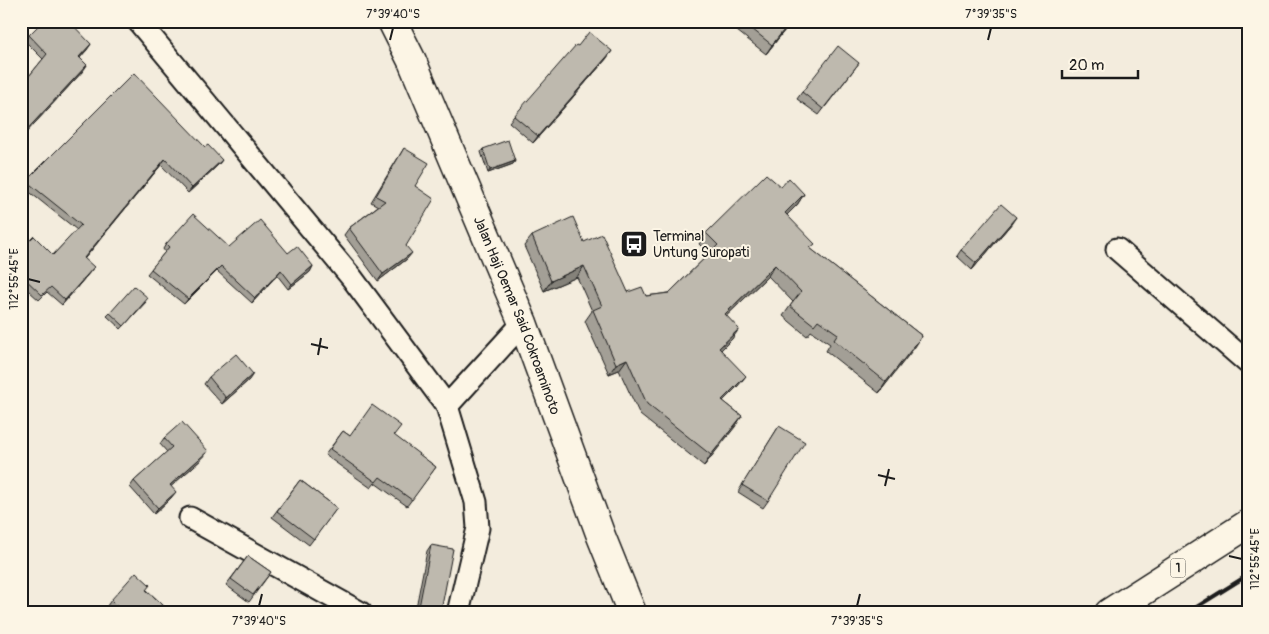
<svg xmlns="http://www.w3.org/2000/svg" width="1269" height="634" viewBox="0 0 1269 634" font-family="Pangolin,sans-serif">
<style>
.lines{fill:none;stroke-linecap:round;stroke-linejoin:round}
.street-casing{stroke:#1c1c1c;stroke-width:25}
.highway-casing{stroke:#1c1c1c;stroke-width:31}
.street{stroke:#fcf5e5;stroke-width:21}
.highway{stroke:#fcf5e5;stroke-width:28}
.rail{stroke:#1c1c1c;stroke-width:4}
.wall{fill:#a39f96;stroke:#1c1c1c}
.shaded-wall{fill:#85827a;stroke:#1c1c1c}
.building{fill:#beb9ae;stroke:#1c1c1c}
.ticks{fill:none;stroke:#1c1c1c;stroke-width:2}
.labels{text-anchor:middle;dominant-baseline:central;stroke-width:4;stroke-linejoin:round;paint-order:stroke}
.shield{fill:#fcf5e5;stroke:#5f5d58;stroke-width:1}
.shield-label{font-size:12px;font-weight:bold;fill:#1c1c1c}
.poi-label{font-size:14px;fill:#1c1c1c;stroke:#fcf5e5;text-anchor:start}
.street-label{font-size:14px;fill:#1c1c1c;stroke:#fcf5e5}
.neatline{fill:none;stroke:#1c1c1c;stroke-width:2}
.ticks-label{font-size:12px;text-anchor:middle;fill:#1c1c1c}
</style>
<rect width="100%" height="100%" fill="#f3ecdd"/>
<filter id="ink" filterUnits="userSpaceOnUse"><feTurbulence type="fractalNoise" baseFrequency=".02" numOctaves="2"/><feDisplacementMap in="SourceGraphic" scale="10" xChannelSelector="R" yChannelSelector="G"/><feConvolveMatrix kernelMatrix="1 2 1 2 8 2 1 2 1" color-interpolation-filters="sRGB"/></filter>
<g filter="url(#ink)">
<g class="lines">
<g class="street-casing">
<g id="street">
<polyline points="138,21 352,278 447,406 476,502 478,528 458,613"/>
<polyline points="1117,249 1248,363"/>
<polyline points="447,406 523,323"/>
<polyline points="190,518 361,613"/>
</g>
</g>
<g class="highway-casing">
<g id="highway">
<path id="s1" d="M392 21 412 61 523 323 601 536 632 613"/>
<polyline points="1109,613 1248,524"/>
</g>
</g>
<use href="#street" class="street"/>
<use href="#highway" class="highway"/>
<polyline class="rail" points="1187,613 1248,575"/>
</g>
<g class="wall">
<polygon points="728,21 792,21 766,54 727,23"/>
<polygon points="29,35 91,44 80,58 83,71 21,138 21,86 43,59 25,41"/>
<polygon points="607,58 533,143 509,122 514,116"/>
<polygon points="859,63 819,115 797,99 802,92"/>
<polygon points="205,147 222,160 218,165 188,193 161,165 84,259 90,272 62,305 47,292 39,300 21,284 21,241 26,244 53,255 77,230 22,186 26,181"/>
<polygon points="404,148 415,186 406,246 407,259 378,281 344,235 349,228 378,206 371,202"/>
<polygon points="483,149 515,161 513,164 488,173 481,152"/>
<polygon points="781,187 804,194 797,205 787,215 811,249 922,336 879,393 826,351 830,344 811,331 807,336 783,316 793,302 768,276 726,316 732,339 721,350 738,386 723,401 742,416 704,466 640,415 619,370 609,374 585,321 592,311 577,277 544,291 524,246 532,236 584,242 628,292 646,296 669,293 709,254 699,244 706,233"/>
<polygon points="1012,223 972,270 957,256 961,250"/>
<polygon points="166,244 229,247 288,253 313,266 310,272 288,289 277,275 252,303 217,271 184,304 147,274 165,252 163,249"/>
<polygon points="146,302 121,329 107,316 110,313"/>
<polygon points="209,377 249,380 222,404 204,384"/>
<polygon points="779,426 768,501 763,508 738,492"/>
<polygon points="343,431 350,436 394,436 436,467 407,506 375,483 371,488 325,455"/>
<polygon points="164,438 203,458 171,486 171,498 154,514 130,487 134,481 167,452 160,444"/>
<polygon points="300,480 337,508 309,545 272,517"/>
<polygon points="431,545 441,611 440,613 415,613 427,551"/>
<polygon points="248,556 271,572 249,602 226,585"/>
<polygon points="147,590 164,606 159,613 114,613 107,606 111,600"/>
</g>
<g class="shaded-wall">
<polygon points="791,21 792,21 766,54 772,45"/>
<polygon points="91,44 87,50 75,63 79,57"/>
<polygon points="612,51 607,58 533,143 538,136"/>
<polygon points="87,65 83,71 21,138 21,136"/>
<polygon points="165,159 161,165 81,263 84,258"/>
<polygon points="222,160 218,165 188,193 192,188"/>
<polygon points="515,161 513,164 488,173 490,170"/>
<polygon points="804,194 797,205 778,224 785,213"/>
<polygon points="1016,217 1012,223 972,270 976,263"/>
<polygon points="412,253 407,259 378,281 383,274"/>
<polygon points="775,265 768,276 717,325 725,314"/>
<polygon points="221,266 217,271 184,304 188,299"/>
<polygon points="313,266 310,272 288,289 292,284"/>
<polygon points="584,266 577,277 544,291 551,281"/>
<polygon points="94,267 90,272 62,305 65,300"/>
<polygon points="281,270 277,275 252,303 255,298"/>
<polygon points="739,329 732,339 712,359 719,348"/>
<polygon points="922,336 915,347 879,393 886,382"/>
<polygon points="627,359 619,370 609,374 616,364"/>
<polygon points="253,374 249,380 222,404 226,398"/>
<polygon points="746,376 738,386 714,410 722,400"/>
<polygon points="742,416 735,427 704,466 711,455"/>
<polygon points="208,451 203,458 166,491 170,485"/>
<polygon points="176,492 171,498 154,514 158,508"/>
<polygon points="419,607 441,611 440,613 415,613"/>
</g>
<g class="building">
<polygon points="43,21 69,21 91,44 79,57 87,65 21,136 21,86 47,54 29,35"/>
<polygon points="742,21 791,21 772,45"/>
<polygon points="589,32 612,51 538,136 514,116 576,45 578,46"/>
<polygon points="838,46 859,63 823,109 802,92"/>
<polygon points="134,73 205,147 208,145 222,160 192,188 165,159 84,258 94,267 65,300 51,287 42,295 21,275 21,241 26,244 34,236 53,255 81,225 26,181"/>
<polygon points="508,140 515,161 490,170 483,149"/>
<polygon points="404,148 429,163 415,186 434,199 406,246 412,253 383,274 349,228 385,201 376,196"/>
<polygon points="766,174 781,187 789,178 804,194 785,213 815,244 810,248 922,336 886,382 834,340 838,334 818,320 814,325 790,306 801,292 775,265 725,314 739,329 719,348 746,376 722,400 742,416 711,455 647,404 627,359 616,364 593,310 602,306 584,266 551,281 532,236 573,217 584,242 602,234 628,292 642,287 646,296 669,293 718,245 706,233"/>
<polygon points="1001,204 1016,217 976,263 961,250"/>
<polygon points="193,214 229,247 260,220 288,253 297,246 313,266 292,284 281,270 255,298 221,266 188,299 151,269 169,247 166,244"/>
<polygon points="134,286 148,298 124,326 110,313"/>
<polygon points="236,354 253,374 226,398 209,377"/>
<polygon points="372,405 401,426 394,435 436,467 412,500 380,477 376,482 330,449 343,431 350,436"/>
<polygon points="182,422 208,451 170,485 176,492 158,508 134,481 172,447 164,438"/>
<polygon points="779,426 805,442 768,501 742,485"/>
<polygon points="300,480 337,508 314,539 277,511"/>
<polygon points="431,545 453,549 441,611 419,607"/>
<polygon points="248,556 271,572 253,595 231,579"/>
<polygon points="136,572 150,585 146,590 164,606 157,613 124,613 111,600"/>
</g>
</g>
<path class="ticks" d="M390 40 393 28M988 40 991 28M28 279 40 282M311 344 328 348M318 355 321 338M878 475 895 479M885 486 889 469M1229 556 1242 559M259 606 262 594M857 606 860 594"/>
<defs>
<g id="bus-square" transform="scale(1.4375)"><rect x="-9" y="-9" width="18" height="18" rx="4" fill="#1c1c1c" stroke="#fcf5e5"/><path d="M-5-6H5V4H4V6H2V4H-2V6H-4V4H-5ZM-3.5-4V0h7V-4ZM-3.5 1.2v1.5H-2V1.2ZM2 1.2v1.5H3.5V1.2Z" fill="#fff"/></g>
</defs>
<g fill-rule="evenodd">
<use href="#bus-square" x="634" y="244"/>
</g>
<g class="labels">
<rect class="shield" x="1170.5" y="558.5" width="15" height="19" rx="4"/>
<g class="shield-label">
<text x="1178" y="568">1</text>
</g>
<g class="poi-label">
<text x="653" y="236">Terminal<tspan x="653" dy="16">Untung Suropati</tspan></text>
</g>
<g class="street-label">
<text stroke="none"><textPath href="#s1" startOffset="320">Jalan Haji Oemar Said Cokroaminoto</textPath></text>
</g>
</g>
<rect width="1269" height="634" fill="none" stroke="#fcf5e5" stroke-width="55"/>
<path d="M1062 70v8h76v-8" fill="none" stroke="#1c1c1c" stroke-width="2.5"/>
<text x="1069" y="70" font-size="15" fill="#1c1c1c" stroke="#fcf5e5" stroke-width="4" paint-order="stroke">20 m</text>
<rect x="28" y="28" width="1214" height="578" class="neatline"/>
<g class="ticks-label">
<text x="393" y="18">7°39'40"S</text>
<text x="991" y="18">7°39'35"S</text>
<text transform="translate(14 279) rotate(-90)" y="4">112°55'45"E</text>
<text transform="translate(1255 559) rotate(-90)" y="4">112°55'45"E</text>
<text x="259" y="625">7°39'40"S</text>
<text x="857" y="625">7°39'35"S</text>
</g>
</svg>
